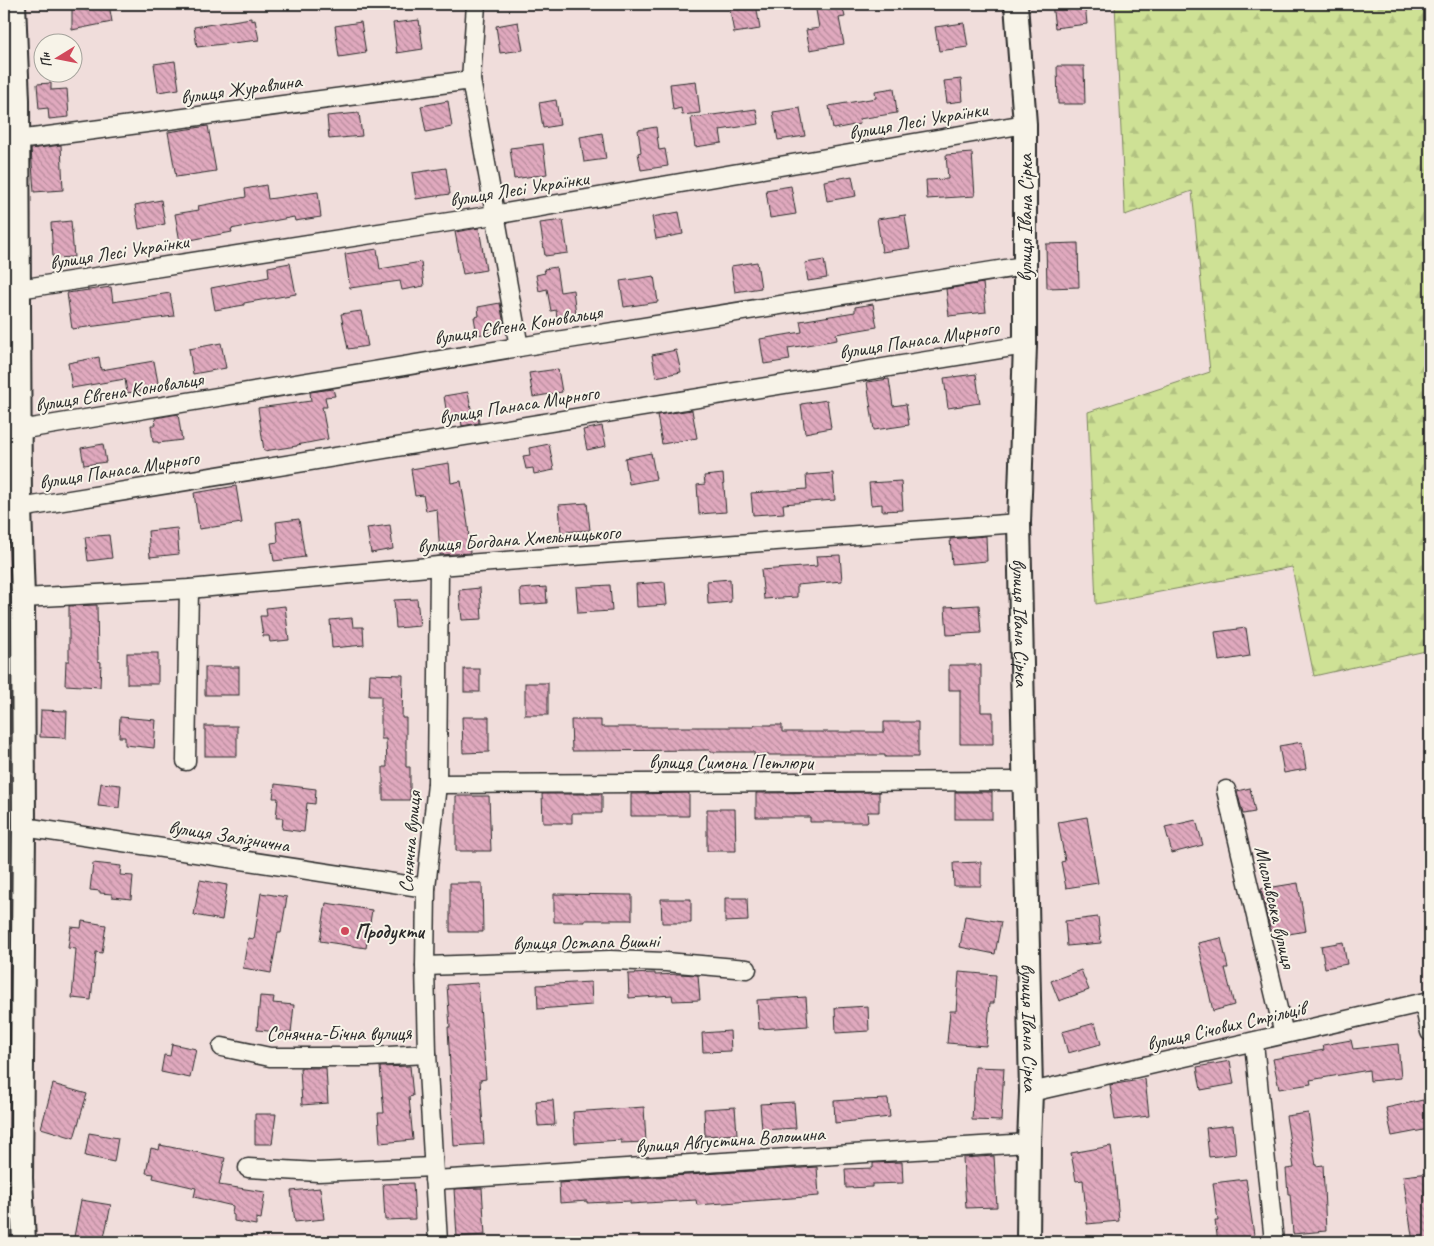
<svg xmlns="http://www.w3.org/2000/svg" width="1434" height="1246" viewBox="0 0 1434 1246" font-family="Caveat,sans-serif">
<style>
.forest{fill:url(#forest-firs);stroke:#7c8660}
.building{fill:url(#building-back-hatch);stroke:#2b2b2b}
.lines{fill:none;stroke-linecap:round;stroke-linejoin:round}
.minor-casing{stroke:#2b2b2b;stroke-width:21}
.tertiary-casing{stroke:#2b2b2b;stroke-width:26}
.minor{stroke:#f7f3e8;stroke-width:18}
.tertiary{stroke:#f7f3e8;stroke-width:22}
.poi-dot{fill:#d1495b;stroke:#f7f3e8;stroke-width:2}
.labels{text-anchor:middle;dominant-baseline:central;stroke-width:4;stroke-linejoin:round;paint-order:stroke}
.street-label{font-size:20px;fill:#2b2b2b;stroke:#f7f3e8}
.poi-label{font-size:20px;font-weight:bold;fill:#2b2b2b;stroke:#f7f3e8;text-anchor:start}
</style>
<defs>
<pattern id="forest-firs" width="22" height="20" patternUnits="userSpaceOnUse" patternTransform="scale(1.25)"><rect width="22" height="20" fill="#cee195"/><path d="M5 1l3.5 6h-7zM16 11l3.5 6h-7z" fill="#b1c181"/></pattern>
<pattern id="building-back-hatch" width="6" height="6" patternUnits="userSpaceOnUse" patternTransform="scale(1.25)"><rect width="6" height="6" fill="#e0a9be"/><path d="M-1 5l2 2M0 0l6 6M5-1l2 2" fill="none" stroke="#b68a9b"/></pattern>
</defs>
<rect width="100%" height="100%" fill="#f0dddb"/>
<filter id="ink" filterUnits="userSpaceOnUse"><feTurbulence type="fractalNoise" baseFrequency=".02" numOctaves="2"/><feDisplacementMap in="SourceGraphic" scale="10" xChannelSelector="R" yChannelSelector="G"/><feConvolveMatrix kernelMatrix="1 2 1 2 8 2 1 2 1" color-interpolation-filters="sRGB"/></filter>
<g filter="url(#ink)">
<polygon class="forest" points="1115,4 1430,4 1430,650 1314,676 1292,567 1096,604 1088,412 1210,372 1192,191 1125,215"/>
<g class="building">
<polygon points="72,4 109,4 112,22 72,30"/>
<polygon points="729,4 756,4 760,29 734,33"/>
<polygon points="815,4 842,4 845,17 839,18 844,44 810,50 806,30 819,28"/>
<polygon points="1052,4 1085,4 1087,24 1055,28"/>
<polygon points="251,18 251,21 255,20 259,40 197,47 194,27"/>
<polygon points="419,20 423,49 397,53 393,23"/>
<polygon points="361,22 366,53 339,57 335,26"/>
<polygon points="518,22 523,50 500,53 496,26"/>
<polygon points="964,23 968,47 939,51 935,27"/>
<polygon points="175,61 179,89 158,92 154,64"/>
<polygon points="1057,66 1084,66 1085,104 1058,104"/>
<polygon points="961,79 963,101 947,103 944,81"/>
<polygon points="696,81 700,113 682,115 681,108 673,110 670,84"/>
<polygon points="51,83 51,90 67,89 69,117 49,119 48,108 39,109 37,84"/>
<polygon points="894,88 897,113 859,119 860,124 833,129 829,106 876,98 875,91"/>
<polygon points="556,100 560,125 543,128 539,103"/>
<polygon points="448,101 452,127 426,132 421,106"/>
<polygon points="800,108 805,136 778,140 773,112"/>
<polygon points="756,109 759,124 720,130 722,143 695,147 691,118"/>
<polygon points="359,113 362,136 329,139 327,116"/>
<polygon points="208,126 216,171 176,177 168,132"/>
<polygon points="656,127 659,150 665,149 668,166 641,170 638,153 641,152 638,130"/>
<polygon points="602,133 606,159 584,162 580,137"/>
<polygon points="543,144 547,174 514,179 510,148"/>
<polygon points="61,145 63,190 34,192 31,149"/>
<polygon points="972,153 975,196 927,199 926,180 948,179 946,155"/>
<polygon points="446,168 450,194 416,199 412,173"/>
<polygon points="852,176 856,196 827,201 824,181"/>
<polygon points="266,185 268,199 318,192 321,217 295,221 294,217 231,229 232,232 180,242 175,214 199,210 198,206 246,197 245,189"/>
<polygon points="791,186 796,214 770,218 766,190"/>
<polygon points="161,200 165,224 139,229 135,205"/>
<polygon points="679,212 683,234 656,239 652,217"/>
<polygon points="905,215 910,248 882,252 877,219"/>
<polygon points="563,220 568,253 545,256 540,223"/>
<polygon points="71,221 74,257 53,258 51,223"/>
<polygon points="479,228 486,270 463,274 455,232"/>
<polygon points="1078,243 1079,287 1047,288 1046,244"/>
<polygon points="377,249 380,269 421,262 424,286 402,290 400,281 350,288 345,254"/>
<polygon points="824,260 827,278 808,281 805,263"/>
<polygon points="757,262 761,288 735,292 731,266"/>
<polygon points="290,263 296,294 244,303 244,305 215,310 211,288 269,277 268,267"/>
<polygon points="556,267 560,292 573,290 576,314 557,317 556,310 551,311 547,289 539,291 536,275 545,273 544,269"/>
<polygon points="654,276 658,302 624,307 620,281"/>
<polygon points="983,283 986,312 949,316 946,289"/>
<polygon points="111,287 113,302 170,293 174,316 72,329 67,293"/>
<polygon points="500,303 505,330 477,335 474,317 479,316 478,307"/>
<polygon points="873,304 877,327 836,334 837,340 788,348 790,360 764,364 760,339 802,332 800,321 855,312 855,307"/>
<polygon points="361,311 368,346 348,349 341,314"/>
<polygon points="221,343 226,368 193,374 189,349"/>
<polygon points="676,350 681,372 656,377 652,355"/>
<polygon points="99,357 101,370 154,361 159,388 127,393 125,379 72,388 68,363"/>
<polygon points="558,369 562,392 533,397 529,373"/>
<polygon points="976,374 980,403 948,408 944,378"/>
<polygon points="889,379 893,406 906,404 909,425 874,430 867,382"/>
<polygon points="333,389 335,396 325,397 327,407 322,407 328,439 297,445 297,446 264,451 258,408 311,401 310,392"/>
<polygon points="468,392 472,414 478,413 479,423 462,426 461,420 448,422 444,396"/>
<polygon points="827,400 831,428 805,433 801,404"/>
<polygon points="692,410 697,438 662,444 657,415"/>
<polygon points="178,414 182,440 158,443 158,442 153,442 151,425 156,425 155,418"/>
<polygon points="602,426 606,446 587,450 583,430"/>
<polygon points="103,444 106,462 84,465 81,448"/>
<polygon points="549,444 554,470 534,474 533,468 526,469 523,456 530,455 529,448"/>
<polygon points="651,453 656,479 629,484 625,458"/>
<polygon points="449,463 451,483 461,481 468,525 470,553 440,555 437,509 426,511 423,495 415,496 411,469"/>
<polygon points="833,473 835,500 783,504 784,513 753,515 751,493 807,489 806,475"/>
<polygon points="723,474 726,512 699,514 697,485 705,484 704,476"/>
<polygon points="901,481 903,510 882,511 882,504 871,505 869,483"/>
<polygon points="236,486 242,523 199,529 194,493"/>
<polygon points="587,503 590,530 561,532 559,505"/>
<polygon points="299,519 305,557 274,561 271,543 278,542 276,522"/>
<polygon points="390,525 393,549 371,553 367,528"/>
<polygon points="177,528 179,554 150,557 148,531"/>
<polygon points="109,535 112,558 88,561 85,537"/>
<polygon points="986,536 987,561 952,564 950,539"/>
<polygon points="840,555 842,581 797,585 797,597 764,599 761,570 817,566 816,556"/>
<polygon points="730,579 731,602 708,604 707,581"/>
<polygon points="665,582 667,605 637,607 636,584"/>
<polygon points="610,585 612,611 578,613 576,587"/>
<polygon points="546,587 547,603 521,605 520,589"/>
<polygon points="480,588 482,619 462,620 459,590"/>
<polygon points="417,599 420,626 396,628 394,600"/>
<polygon points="97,605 98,661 101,662 100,687 65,685 66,661 69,661 69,606"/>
<polygon points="979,605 981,633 947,635 945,607"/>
<polygon points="285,606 289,640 270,642 269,636 263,636 260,616 267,616 266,608"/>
<polygon points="352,618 353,627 363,627 364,645 332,648 330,620"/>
<polygon points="1246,628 1250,656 1219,661 1215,632"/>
<rect x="127" y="653" width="31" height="31"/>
<polygon points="949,665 981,665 981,712 993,712 993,744 960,744 960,690 949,690"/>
<rect x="205" y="667" width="34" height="28"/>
<rect x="464" y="669" width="16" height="23"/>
<polygon points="370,674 403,675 402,718 406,718 406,767 410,767 410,800 383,800 383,767 387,767 386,739 381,739 381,696 369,696"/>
<rect x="525" y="683" width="23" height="32"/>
<polygon points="41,710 67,711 66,738 40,737"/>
<polygon points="120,717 156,720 154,748 125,745 125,737 119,737"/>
<polygon points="462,717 489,717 489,752 463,753"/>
<polygon points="571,720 601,720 601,727 754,727 754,725 782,725 782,732 884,732 884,722 918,722 918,757 885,757 885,755 754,755 754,752 710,752 710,750 572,751"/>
<rect x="205" y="726" width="32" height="30"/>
<polygon points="1302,742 1306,769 1284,773 1279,746"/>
<polygon points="101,783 121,785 119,808 98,806"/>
<polygon points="275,784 316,789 315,804 307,803 304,832 282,829 283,818 276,818 278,798 273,798"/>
<polygon points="1250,788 1255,812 1243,814 1237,791"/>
<polygon points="879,792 879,812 867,812 868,822 810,822 810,817 756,817 756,793"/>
<rect x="955" y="792" width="37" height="27"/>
<polygon points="689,793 689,816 631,816 631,794"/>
<polygon points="542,794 602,794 602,813 572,813 572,823 543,823"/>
<polygon points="456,796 489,796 491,851 456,851"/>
<polygon points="707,809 735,809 736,851 707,851"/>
<polygon points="1087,817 1098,883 1066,888 1061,862 1065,861 1058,822"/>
<polygon points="1196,820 1203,845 1172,853 1165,827"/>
<polygon points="981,862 981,886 954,886 953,863"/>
<polygon points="93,863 121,866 120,875 133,876 131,899 112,897 112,894 100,893 100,891 90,890"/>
<polygon points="200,880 227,885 222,920 194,915"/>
<polygon points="450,883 482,883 483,932 450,932"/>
<polygon points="1298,883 1306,931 1272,937 1261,889"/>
<polygon points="261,893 287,897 281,933 278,933 271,973 243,968 248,938 254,939"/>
<polygon points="554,894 632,895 632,920 585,920 585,922 554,922"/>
<polygon points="725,898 747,898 748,921 725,922"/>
<polygon points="661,899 691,899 691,923 662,923"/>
<polygon points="326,903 372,910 366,948 320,941"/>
<polygon points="965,916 1001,922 995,954 960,947"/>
<polygon points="1098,917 1101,943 1067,946 1065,921"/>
<polygon points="82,921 106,925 102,953 96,952 91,1000 72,998 76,949 68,948 71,927 81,928"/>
<polygon points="1221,938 1228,968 1225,968 1234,1005 1213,1011 1198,943"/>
<polygon points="1343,942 1347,964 1325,968 1321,946"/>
<polygon points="1081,970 1089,990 1059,1001 1051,981"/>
<polygon points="959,972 996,975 994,1003 990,1003 986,1046 947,1043 950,1011 956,1011"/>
<polygon points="655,973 655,975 679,974 698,975 700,1000 673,1001 672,995 629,998 628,974"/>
<polygon points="591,982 592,1005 538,1009 537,985"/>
<polygon points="478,983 486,1079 480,1080 484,1144 454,1146 448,1027 450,1027 447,985"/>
<polygon points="260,996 274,997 273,1003 294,1005 291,1033 257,1030"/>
<polygon points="806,997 808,1026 759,1029 757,1000"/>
<polygon points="868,1006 869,1031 836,1033 835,1008"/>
<polygon points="1095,1023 1101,1044 1068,1053 1062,1032"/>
<polygon points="730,1031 731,1051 703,1052 702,1033"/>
<polygon points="1351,1040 1353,1049 1398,1044 1401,1078 1370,1081 1369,1070 1310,1080 1311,1084 1279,1089 1273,1059 1324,1050 1323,1045"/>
<polygon points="172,1044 196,1049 190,1078 161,1072 164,1055 170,1056"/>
<polygon points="1230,1061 1234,1084 1201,1090 1197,1067"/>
<polygon points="410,1066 413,1096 409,1097 413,1140 380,1143 378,1113 384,1113 380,1067"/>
<polygon points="975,1067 1004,1068 1001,1121 972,1120"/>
<polygon points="300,1068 326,1068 328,1103 302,1105"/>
<polygon points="1145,1079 1149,1116 1115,1120 1110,1085"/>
<polygon points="53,1084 87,1094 74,1138 41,1128"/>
<polygon points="862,1099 862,1100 888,1099 890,1117 835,1123 834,1101"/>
<polygon points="553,1100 555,1125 538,1126 536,1101"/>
<polygon points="1423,1100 1429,1129 1392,1136 1386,1108"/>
<polygon points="794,1102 796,1128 762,1130 760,1104"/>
<polygon points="644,1107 646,1142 621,1143 621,1140 575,1143 573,1112"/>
<polygon points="735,1107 737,1134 705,1136 704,1109"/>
<polygon points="1308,1113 1316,1166 1323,1165 1326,1231 1293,1234 1290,1194 1288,1194 1286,1169 1294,1168 1286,1116"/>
<polygon points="255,1114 276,1114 272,1144 255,1144"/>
<polygon points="1233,1125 1236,1154 1209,1157 1206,1128"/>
<polygon points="89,1133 118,1138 114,1162 85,1156"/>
<polygon points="160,1145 225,1158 219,1185 265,1192 261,1219 256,1218 256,1225 234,1221 234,1215 232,1214 233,1206 194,1197 196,1188 153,1178 154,1174 146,1173 151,1148 159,1150"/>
<polygon points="1111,1146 1115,1175 1119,1221 1087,1224 1083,1180 1076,1181 1071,1153"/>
<polygon points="994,1156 997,1207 966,1208 963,1158"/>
<polygon points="902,1162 903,1183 872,1184 872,1187 846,1188 845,1169 873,1168 873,1163"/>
<polygon points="817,1167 819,1196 697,1205 696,1200 630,1204 630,1201 587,1203 587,1201 560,1203 559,1183"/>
<polygon points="1430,1173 1430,1242 1413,1242 1403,1176"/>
<polygon points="1246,1179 1255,1242 1218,1242 1215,1221 1218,1221 1213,1183"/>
<polygon points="413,1183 415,1219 385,1220 383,1184"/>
<polygon points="320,1188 324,1219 295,1222 291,1191"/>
<polygon points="482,1188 485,1235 457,1237 454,1189"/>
<polygon points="81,1200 111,1205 103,1242 73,1242"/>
</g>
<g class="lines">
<g class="minor-casing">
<g id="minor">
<polyline points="476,4 471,80 519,347"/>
<polyline points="18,140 471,80"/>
<polyline points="19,289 494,215 1025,124"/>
<polyline points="19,430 519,347 1024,266"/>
<polyline points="20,508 1025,345"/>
<polyline points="23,598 189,589 439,566 1019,523"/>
<polyline points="186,761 189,589"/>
<polyline points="437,784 1025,781"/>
<polyline points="1226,790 1284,1034"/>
<polyline points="24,827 426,888"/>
<polyline points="425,966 610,960 666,962 747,969"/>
<polyline points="1424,1003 1430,1032"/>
<polyline points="1254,1043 1274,1242"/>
<polyline points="222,1047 270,1057 369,1057 427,1054"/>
<polyline points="1031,1092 1430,1001"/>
<polyline points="248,1168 318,1172 433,1167"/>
<polyline points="434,1180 1029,1143"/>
<polyline points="438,1242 427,1054 425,966 426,888 437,784 439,566"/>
</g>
</g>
<g class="tertiary-casing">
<g id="tertiary">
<polyline points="14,4 18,100 20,508 23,598 24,827 21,1178 24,1242"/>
<path id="s1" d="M1016 4 1025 124V345L1019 523 1031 1092 1029 1143 1028 1242"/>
</g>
</g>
<use href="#minor" class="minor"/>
<use href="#tertiary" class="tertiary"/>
</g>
</g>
<circle class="poi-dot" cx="345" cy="931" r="5"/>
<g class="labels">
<g class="street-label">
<text transform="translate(241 89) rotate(-8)">вулиця Журавлина</text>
<text transform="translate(918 121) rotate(-10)">вулиця Лесі Українки</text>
<text transform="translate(519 189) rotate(-9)">вулиця Лесі Українки</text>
<text transform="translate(1025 218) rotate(-90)">вулиця Івана Сірка</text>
<text transform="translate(119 252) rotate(-9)">вулиця Лесі Українки</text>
<text transform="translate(518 325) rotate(-9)">вулиця Євгена Коновальця</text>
<text transform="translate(919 340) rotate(-9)">вулиця Панаса Мирного</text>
<text transform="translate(119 392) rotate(-9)">вулиця Євгена Коновальця</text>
<text transform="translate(519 405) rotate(-9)">вулиця Панаса Мирного</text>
<text transform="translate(119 470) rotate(-9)">вулиця Панаса Мирного</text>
<text transform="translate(519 539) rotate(-4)">вулиця Богдана Хмельницького</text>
<text stroke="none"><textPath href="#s1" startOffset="619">вулиця Івана Сірка</textPath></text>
<text x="731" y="762">вулиця Симона Петлюри</text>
<text transform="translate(229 836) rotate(9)">вулиця Залізнична</text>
<text transform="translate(410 842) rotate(-85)">Сонячна вулиця</text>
<text transform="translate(1275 907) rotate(77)">Мисливська вулиця</text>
<text transform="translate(586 942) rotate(-1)">вулиця Остапа Вишні</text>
<text transform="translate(1226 1026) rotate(-13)">вулиця Січових Стрільців</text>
<text stroke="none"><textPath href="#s1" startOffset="1024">вулиця Івана Сірка</textPath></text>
<text x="339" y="1033">Сонячна-Бічна вулиця</text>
<text transform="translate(730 1140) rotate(-4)">вулиця Августина Волошина</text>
</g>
<g class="poi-label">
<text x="355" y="931">Продукти</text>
</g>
</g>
<rect width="1434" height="1246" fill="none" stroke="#f7f3e8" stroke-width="20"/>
<rect x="10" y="10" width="1414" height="1226" fill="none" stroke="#2b2b2b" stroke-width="2" filter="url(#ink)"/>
<g transform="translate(58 58) rotate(260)"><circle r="24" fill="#f7f3e8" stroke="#a5a39c"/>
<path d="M0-4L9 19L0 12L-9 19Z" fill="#d1495b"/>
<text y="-8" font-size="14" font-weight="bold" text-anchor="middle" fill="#2b2b2b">Пн</text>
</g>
</svg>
